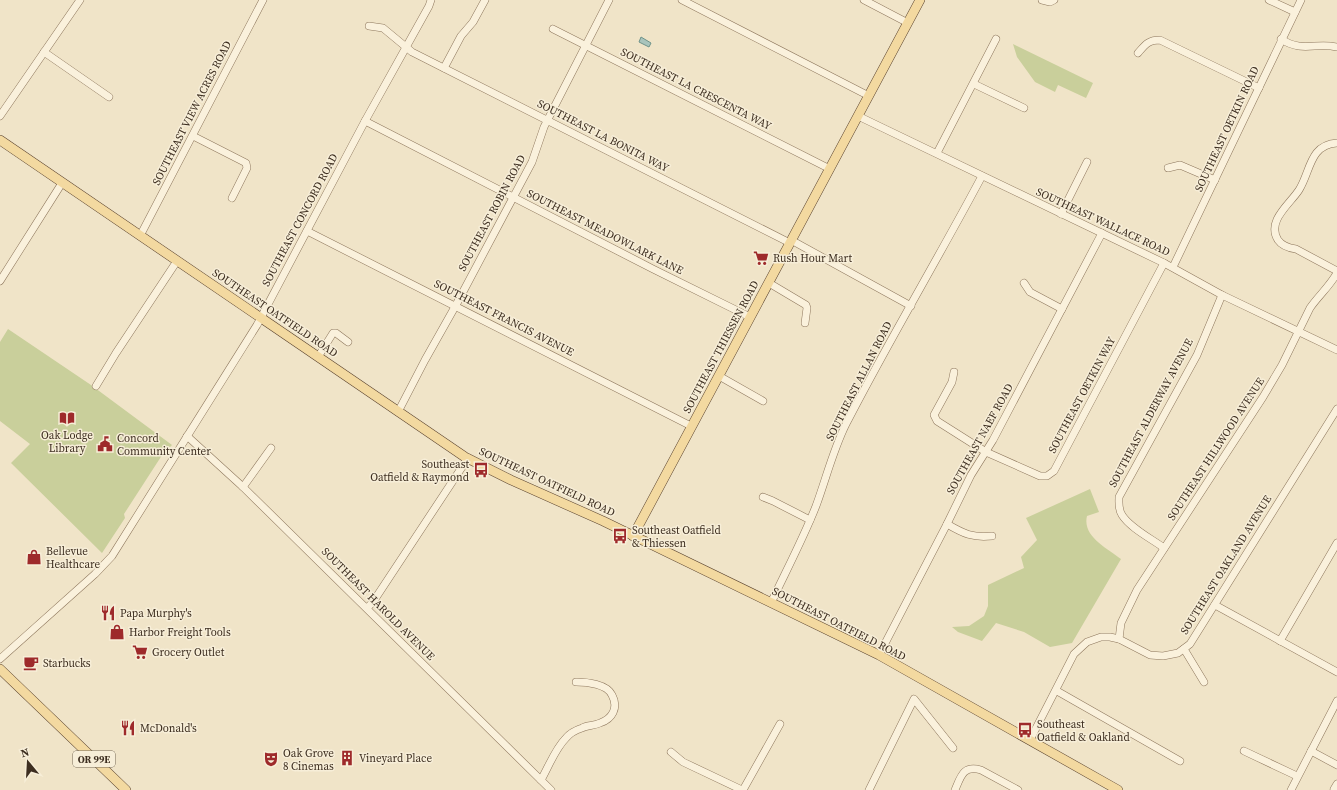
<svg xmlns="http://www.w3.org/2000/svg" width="1337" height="790" viewBox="0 0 1337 790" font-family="'Source Serif 4',serif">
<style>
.green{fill:#c9cf9b}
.water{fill:#a9c4bc;stroke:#6f938a}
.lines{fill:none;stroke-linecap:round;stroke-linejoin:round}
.minor-casing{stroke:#8d765c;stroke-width:8}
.major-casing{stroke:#5b4430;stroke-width:10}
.minor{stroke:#faf1dc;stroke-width:7}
.major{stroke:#f3d9a0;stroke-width:9}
.labels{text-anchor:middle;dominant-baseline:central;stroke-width:3;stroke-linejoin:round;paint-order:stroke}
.shield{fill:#f7eed8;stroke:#756857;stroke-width:1}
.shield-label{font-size:10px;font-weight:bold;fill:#3d2e20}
.street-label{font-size:11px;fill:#3d2e20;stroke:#f7eed8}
.poi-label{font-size:11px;fill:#3d2e20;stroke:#f7eed8;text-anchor:start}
</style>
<rect width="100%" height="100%" fill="#f0e4c8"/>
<g class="green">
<polygon points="1013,44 1093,83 1086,98 1058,85 1055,92 1035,82 1017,57"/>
<polygon points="8,329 91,385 172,445 170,447 166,449 124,514 125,518 102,553 11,463 30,444 0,421 0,342"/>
<path d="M1090 489 1099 512 1087 516C1082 536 1107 548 1121 559L1072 643 1050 647 1024 632 996 623 982 641 958 632 952 627 969 626 984 616 988 606V585L1024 568 1021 557 1037 540 1026 518Z"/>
</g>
<polygon class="water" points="641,37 651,43 649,47 639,42"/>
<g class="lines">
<g class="minor-casing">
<g id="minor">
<polyline points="682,0 869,96"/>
<polyline points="864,0 908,23"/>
<polyline points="1042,0 1050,2 1054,0"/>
<polyline points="1269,0 1295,12"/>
<polyline points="369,26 383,28 412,52 790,243"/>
<polyline points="553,29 830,169"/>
<path d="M1281 39C1302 53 1316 42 1337 47"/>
<polyline points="44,52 109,97"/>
<path d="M1138 53C1145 45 1148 40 1160 40L1259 88"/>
<polyline points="444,68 461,36 473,22 485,0"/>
<polyline points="974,84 1024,108"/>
<polyline points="0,116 80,0"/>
<polyline points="858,116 1164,263 1222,295 1337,350"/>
<polyline points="365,121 653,269 750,317"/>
<polyline points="193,136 246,163 247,168 232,198"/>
<path d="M1337 143C1309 145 1311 171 1299 190 1290 204 1266 221 1278 240 1282 246 1289 248 1296 249L1337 271"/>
<polyline points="937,153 996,39"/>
<polyline points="1168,168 1180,165 1215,180"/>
<polyline points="1061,214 1087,162"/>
<polyline points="307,231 691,426"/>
<polyline points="140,236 263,0"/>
<polyline points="791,240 911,306"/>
<polyline points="1173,267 1301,0"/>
<polyline points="0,281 62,183"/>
<polyline points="769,283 806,305 807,308 805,323"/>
<polyline points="1024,283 1030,292 1062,309"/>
<polyline points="318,357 333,333 336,333 348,342"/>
<polyline points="954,372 952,382 934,415 937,421 986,452 1040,476 1047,476 1054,471 1164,263"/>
<polyline points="719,376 763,401"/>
<polyline points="96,386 116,353 177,261"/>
<polyline points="398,412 425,360 456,305 532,162 544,127 609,0"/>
<polyline points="187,436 243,487 551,790"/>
<polyline points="243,487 271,448"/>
<polyline points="763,497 773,501 810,520"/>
<path d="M947 524C964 534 973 538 992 536"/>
<path d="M1164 548C1152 539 1130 528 1122 515 1118 509 1119 503 1119 497L1197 355 1222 295"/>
<path d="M771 603C786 571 803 539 816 506 826 479 833 450 846 424 889 340 938 259 982 176"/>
<polyline points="1215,605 1337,672"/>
<polyline points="367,608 373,602 468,458"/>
<path d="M1119 639 1121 623 1137 590 1263 397 1282 365 1310 308C1319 295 1330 286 1337 273"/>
<polyline points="1280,641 1337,543"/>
<polyline points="1184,649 1204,682"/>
<polyline points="879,655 947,524 971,475 993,440 1102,233"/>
<polyline points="0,659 95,574 112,556 257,325 365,121 429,6 431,0"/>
<polyline points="1057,691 1180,761"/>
<polyline points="1030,740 1074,654 1087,642 1101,637 1110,637 1119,639 1150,655 1163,656 1178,653 1190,644 1337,409"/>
<polyline points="1244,751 1297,776"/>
<polyline points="1311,751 1337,765"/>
<polyline points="671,752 683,762 742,790"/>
<path d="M541 780C549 766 555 749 566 738 570 733 576 730 582 728 587 725 594 726 600 723 612 719 619 708 612 695 607 684 587 682 576 682"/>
<polyline points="1334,789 1337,784"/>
<polyline points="743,790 780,724"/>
<polyline points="869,790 914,699 953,748"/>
<path d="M955 790C961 776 963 765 981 770L1018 790"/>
<polyline points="1291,790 1337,701"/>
</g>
</g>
<g class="major-casing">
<g id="major">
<polyline points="0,140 465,457 511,480 603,521 879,655 1118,790"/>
<polyline points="633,536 920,0"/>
<polyline points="0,669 126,790"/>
</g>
</g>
<use href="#minor" class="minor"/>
<use href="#major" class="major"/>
</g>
<defs>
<g id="supermarket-bare" transform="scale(1.2)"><path d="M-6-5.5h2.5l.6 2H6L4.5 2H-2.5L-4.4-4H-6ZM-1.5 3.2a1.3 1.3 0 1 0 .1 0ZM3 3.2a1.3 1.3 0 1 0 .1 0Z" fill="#9e2a2b" stroke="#f7eed8" stroke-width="2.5" paint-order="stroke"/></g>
<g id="library-bare" transform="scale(1.2)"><path d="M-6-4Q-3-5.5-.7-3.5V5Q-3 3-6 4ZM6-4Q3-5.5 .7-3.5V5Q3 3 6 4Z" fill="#9e2a2b" stroke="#f7eed8" stroke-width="2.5" paint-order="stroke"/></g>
<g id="civic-bare" transform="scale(1.2)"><path d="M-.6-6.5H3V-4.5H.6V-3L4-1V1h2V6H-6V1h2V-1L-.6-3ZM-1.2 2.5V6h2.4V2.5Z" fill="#9e2a2b" stroke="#f7eed8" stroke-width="2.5" paint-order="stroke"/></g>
<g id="bus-bare" transform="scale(1.2)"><path d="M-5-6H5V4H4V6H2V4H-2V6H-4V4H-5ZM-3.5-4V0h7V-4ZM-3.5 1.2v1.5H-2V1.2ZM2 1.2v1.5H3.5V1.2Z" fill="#9e2a2b" stroke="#f7eed8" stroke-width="2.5" paint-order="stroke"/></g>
<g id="shop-bare" transform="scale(1.2)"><path d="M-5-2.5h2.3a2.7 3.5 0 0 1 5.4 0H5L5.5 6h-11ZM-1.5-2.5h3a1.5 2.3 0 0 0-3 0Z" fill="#9e2a2b" stroke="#f7eed8" stroke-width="2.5" paint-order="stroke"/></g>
<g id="restaurant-bare" transform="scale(1.2)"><path d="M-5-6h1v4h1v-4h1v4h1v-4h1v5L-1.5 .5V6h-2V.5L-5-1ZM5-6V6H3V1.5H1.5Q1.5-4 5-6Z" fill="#9e2a2b" stroke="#f7eed8" stroke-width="2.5" paint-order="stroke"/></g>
<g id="cafe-bare" transform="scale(1.2)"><path d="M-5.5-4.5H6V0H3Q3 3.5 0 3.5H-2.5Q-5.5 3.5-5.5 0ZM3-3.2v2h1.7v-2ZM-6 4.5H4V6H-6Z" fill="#9e2a2b" stroke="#f7eed8" stroke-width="2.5" paint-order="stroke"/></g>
<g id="building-bare" transform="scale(1.2)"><path d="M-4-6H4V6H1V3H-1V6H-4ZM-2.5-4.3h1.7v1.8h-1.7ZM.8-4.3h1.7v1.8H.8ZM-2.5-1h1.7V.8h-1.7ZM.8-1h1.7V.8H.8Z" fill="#9e2a2b" stroke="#f7eed8" stroke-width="2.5" paint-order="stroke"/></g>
<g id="theatre-bare" transform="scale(1.2)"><path d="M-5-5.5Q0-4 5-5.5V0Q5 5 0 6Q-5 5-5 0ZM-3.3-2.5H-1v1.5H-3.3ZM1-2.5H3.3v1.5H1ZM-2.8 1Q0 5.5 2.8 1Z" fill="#9e2a2b" stroke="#f7eed8" stroke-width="2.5" paint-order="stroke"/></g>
</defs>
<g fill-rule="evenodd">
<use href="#supermarket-bare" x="761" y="258"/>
<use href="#library-bare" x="67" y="418"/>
<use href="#civic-bare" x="105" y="444"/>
<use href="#bus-bare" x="481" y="470"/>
<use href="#bus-bare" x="620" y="536"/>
<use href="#shop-bare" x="34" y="557"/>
<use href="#restaurant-bare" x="108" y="613"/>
<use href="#shop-bare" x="117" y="632"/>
<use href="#supermarket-bare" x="140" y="652"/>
<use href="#cafe-bare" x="31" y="663"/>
<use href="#restaurant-bare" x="128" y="728"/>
<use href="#bus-bare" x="1025" y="730"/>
<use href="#building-bare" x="347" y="758"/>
<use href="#theatre-bare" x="271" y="759"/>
</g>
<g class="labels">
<rect class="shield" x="73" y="751" width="42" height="16" rx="3"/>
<g class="shield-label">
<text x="94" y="759">OR 99E</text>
</g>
<g class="street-label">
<text transform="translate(696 89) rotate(27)">SOUTHEAST LA CRESCENTA WAY</text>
<text transform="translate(192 113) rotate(-63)">SOUTHEAST VIEW ACRES ROAD</text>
<text transform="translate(1227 129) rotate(-65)">SOUTHEAST OETKIN ROAD</text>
<text transform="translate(603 136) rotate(27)">SOUTHEAST LA BONITA WAY</text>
<text transform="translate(492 213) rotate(-62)">SOUTHEAST ROBIN ROAD</text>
<text transform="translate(300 220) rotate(-62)">SOUTHEAST CONCORD ROAD</text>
<text transform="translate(1103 222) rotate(25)">SOUTHEAST WALLACE ROAD</text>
<text transform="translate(605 232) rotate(27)">SOUTHEAST MEADOWLARK LANE</text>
<text transform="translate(275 313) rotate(34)">SOUTHEAST OATFIELD ROAD</text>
<text transform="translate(504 318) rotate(27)">SOUTHEAST FRANCIS AVENUE</text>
<text transform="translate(721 347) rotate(-62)">SOUTHEAST THIESSEN ROAD</text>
<text transform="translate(859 381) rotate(-63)">SOUTHEAST ALLAN ROAD</text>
<text transform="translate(1082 395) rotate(-62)">SOUTHEAST OETKIN WAY</text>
<text transform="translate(1151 413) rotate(-62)">SOUTHEAST ALDERWAY AVENUE</text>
<text transform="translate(980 439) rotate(-61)">SOUTHEAST NAEF ROAD</text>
<text transform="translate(1216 449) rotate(-57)">SOUTHEAST HILLWOOD AVENUE</text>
<text transform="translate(547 482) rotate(25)">SOUTHEAST OATFIELD ROAD</text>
<text transform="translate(1226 565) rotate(-58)">SOUTHEAST OAKLAND AVENUE</text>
<text transform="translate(378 604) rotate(45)">SOUTHEAST HAROLD AVENUE</text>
<text transform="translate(839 624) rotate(27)">SOUTHEAST OATFIELD ROAD</text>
</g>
<g class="poi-label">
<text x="773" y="258">Rush Hour Mart</text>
<text x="67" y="435" text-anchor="middle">Oak Lodge<tspan x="67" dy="13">Library</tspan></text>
<text x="117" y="438">Concord<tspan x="117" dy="13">Community Center</tspan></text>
<text x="469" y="464" text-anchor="end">Southeast<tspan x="469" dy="13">Oatfield &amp; Raymond</tspan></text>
<text x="632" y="530">Southeast Oatfield<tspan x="632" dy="13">&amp; Thiessen</tspan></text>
<text x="46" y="551">Bellevue<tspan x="46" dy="13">Healthcare</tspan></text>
<text x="120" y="613">Papa Murphy's</text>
<text x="129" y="632">Harbor Freight Tools</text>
<text x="152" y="652">Grocery Outlet</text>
<text x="43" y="663">Starbucks</text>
<text x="1037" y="724">Southeast<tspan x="1037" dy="13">Oatfield &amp; Oakland</tspan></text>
<text x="140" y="728">McDonald's</text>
<text x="283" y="753">Oak Grove<tspan x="283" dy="13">8 Cinemas</tspan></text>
<text x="359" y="758">Vineyard Place</text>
</g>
</g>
<g transform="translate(28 762) rotate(342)" stroke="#f7eed8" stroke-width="3" paint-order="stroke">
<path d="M0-3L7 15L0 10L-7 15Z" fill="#3d2e20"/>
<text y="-6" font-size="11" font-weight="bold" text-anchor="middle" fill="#3d2e20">N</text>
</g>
</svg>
